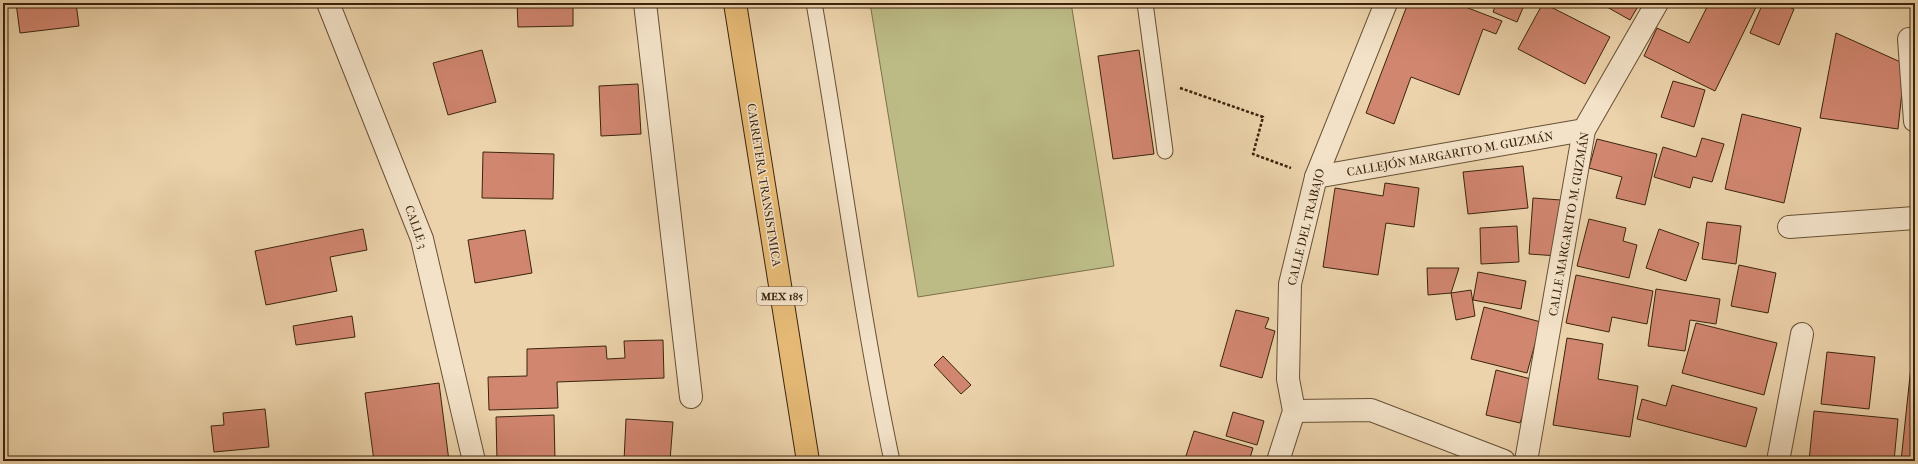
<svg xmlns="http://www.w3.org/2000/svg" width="1918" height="464" viewBox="0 0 1918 464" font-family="'IM FELL French Canon',serif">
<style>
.green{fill:#bcbb86;stroke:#7c704a}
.building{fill:#d18670;stroke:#3b240d}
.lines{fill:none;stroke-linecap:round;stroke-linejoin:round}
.lane-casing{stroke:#675034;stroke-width:17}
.street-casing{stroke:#675034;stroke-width:24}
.primary-casing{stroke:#3b240d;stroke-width:24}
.path{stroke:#3b240d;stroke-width:2.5;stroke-dasharray:3 2;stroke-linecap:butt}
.lane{stroke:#f3e2c8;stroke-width:15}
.street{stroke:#f3e2c8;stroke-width:22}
.primary{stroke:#e6ba76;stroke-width:22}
.labels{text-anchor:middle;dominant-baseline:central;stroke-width:3;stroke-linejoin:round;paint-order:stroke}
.shield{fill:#f3e2c8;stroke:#725d45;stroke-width:1}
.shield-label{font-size:11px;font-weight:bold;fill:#3b240d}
.street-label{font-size:12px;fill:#3b240d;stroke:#f3e2c8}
</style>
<rect width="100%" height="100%" fill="#ecd3ab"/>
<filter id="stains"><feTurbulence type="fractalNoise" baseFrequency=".005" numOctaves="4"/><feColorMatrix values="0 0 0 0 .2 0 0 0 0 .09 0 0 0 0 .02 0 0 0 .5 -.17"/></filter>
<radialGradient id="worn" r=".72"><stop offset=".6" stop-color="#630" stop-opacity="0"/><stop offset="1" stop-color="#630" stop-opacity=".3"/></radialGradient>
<polygon class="green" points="870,3 1071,3 1114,266 918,297"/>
<g class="building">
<polygon points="16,3 76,3 79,26 20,33"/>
<polygon points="517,3 573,3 573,26 518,27"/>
<polygon points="1408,3 1455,3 1502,21 1496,34 1483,29 1459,95 1411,77 1394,124 1366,113"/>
<polygon points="1492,3 1525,3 1517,22 1493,12 1496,4"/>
<polygon points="1543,3 1610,37 1585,84 1518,49"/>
<polygon points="1600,3 1640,3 1630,20"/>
<polygon points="1709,3 1758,3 1715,91 1644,56 1657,28 1689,43"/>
<polygon points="1763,3 1778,3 1794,9 1779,45 1750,33"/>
<polygon points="1836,33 1905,64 1898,129 1820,118"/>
<polygon points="482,50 496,102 448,115 433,63"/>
<polygon points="1139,50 1154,154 1113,159 1098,56"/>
<polygon points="1673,81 1705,90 1694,127 1661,117"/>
<polygon points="638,84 641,134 601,136 599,86"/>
<polygon points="1742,114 1801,128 1784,203 1725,189"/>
<polygon points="1702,138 1724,144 1712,182 1693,177 1690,188 1654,177 1663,147 1696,157"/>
<polygon points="1597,139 1657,154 1645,205 1616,198 1622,177 1589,168"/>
<polygon points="483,152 554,154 553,199 482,198"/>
<polygon points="1523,166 1528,208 1468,214 1463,172"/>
<polygon points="1385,183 1419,188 1414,227 1386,223 1378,275 1323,267 1335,188 1383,196"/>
<polygon points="1533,198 1561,200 1558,256 1529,254"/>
<polygon points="1589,219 1626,228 1623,241 1637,245 1629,278 1577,266"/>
<polygon points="1707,222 1741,226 1736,264 1702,259"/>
<polygon points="1517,226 1519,262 1481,264 1480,228"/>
<polygon points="363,229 367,250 330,257 337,291 266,305 255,251"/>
<polygon points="1659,229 1699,243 1686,281 1646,268"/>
<polygon points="525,230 532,273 475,283 468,240"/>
<polygon points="1739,265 1776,273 1768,313 1731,306"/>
<polygon points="1427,268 1459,268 1451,293 1428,295"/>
<polygon points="1478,272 1526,281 1521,309 1473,300"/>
<polygon points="1576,275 1653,291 1647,324 1612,317 1609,332 1566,323"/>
<polygon points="1656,289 1720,299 1716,324 1690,320 1685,351 1648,346"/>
<polygon points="1471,290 1475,316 1456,320 1451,293"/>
<polygon points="1484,307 1541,322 1527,373 1471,359"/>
<polygon points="1236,310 1269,318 1265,328 1275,331 1262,378 1220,366"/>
<polygon points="352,316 355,337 296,345 293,326"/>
<polygon points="1696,323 1777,343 1764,395 1682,373"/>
<polygon points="1567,338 1603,344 1598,379 1638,386 1630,437 1553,425"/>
<polygon points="663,340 664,378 557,382 558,408 489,410 488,377 527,376 527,349 606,346 607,359 625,358 624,341"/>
<polygon points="1827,352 1875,357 1869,409 1821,404"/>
<polygon points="943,356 971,385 961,394 934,365"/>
<polygon points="1912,357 1915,357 1915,461 1901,461"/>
<polygon points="1496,370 1535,380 1520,423 1486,415"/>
<polygon points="439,383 449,461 374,461 365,393"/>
<polygon points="1672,385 1757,408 1746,447 1637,419 1642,399 1666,406"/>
<polygon points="265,409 269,447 214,452 211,426 224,425 223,413"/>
<polygon points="1814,411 1898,419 1894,461 1809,461"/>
<polygon points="1233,412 1264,421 1257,445 1226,436"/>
<polygon points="554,415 555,460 497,461 496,417"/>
<polygon points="626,419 673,422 670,461 624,461"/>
<polygon points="1194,431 1253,448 1249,461 1193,461 1185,459"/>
</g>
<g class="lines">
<g class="lane-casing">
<g id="lane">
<path d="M814 3C841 156 860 310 892 461"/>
<polyline points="1145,3 1165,151"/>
</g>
</g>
<g class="street-casing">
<g id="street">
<polyline points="328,3 422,239 474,461"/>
<polyline points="645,3 691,397"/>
<polyline points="1909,39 1915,121"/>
<polyline points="1316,177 1584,130"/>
<polyline points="1789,227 1915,218"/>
<polyline points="1294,411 1371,410 1504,461"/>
<polyline points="1278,461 1294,411 1288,379 1290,284 1316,177 1386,3"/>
<polyline points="1526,461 1584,130 1657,3"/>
<polyline points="1778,461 1802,334"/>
</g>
</g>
<g class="primary-casing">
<polyline id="primary" points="735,3 808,461"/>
</g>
<polyline class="path" points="1180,88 1263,117 1253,154 1291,168"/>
<use href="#lane" class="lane"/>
<use href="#street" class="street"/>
<use href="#primary" class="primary"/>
</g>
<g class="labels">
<rect class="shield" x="757" y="287" width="50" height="18" rx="3"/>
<g class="shield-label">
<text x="782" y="296">MEX 185</text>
</g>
<g class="street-label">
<text transform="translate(1450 154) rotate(-10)">CALLEJÓN MARGARITO M. GUZMÁN</text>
<text transform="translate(764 185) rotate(81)">CARRETERA TRANSISTMICA</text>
<text transform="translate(1569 224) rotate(-80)">CALLE MARGARITO M. GUZMÁN</text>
<text transform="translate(416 227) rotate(71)">CALLE 3</text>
<text transform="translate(1306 227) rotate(-76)">CALLE DEL TRABAJO</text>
</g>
</g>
<rect width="1918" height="464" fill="none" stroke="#ecd3ab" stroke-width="16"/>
<rect x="4" y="4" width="1910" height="456" fill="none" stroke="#3b240d" stroke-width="2"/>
<rect x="8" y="8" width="1902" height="448" fill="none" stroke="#3b240d"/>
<rect width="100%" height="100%" filter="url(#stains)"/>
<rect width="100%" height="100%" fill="url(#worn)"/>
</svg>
